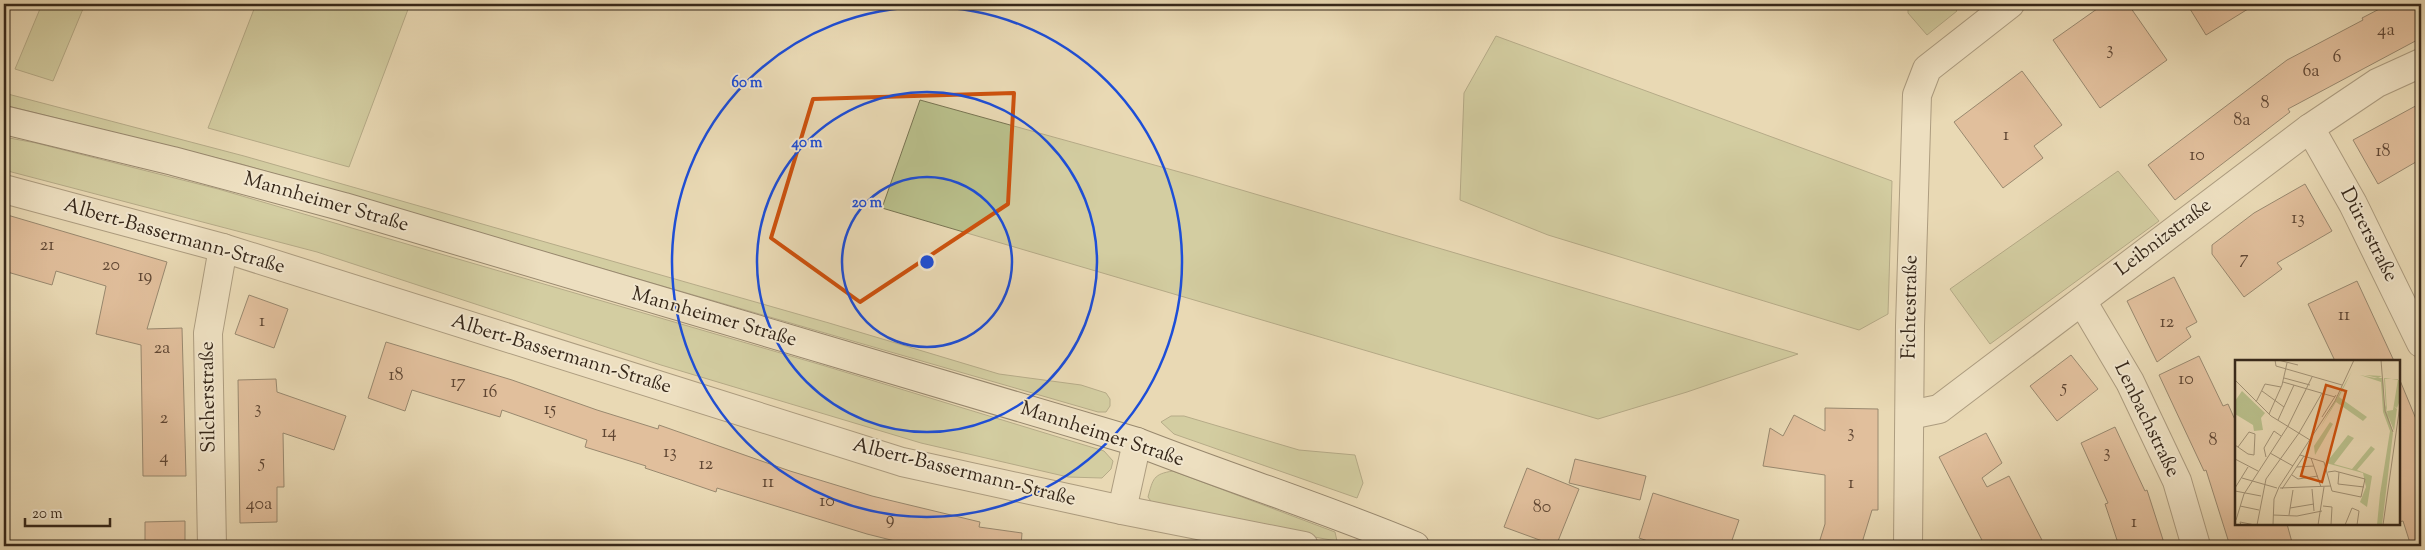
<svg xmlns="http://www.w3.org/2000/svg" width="2425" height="550" viewBox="0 0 2425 550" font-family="'Sorts Mill Goudy',serif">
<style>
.green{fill:#b9bf8b;stroke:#787452}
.building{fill:#d89f7f;stroke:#37281a}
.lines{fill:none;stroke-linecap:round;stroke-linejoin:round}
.street-casing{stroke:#645440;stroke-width:30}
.secondary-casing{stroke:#37281a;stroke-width:30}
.street{stroke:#f1e6ce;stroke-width:28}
.secondary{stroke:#f1e6ce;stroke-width:28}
.marked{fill:none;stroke:#cd520e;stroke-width:4;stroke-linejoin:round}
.ring{fill:none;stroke:#1d4ed8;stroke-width:2.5}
.labels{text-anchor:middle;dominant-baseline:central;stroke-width:4;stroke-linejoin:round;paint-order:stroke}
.number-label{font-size:18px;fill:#5f4633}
.street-label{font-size:20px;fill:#37281a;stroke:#f1e6ce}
.inset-road{fill:none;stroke:#a29276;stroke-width:1}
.view{fill:#cd520e;fill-opacity:0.15;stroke:#cd520e;stroke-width:2.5}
.inset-edge{fill:none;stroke:#37281a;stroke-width:2.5}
.centre{fill:#1d4ed8;stroke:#f1e6ce;stroke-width:2.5}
.ring-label{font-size:15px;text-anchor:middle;font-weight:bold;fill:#1d4ed8;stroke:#f1e6ce;stroke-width:4;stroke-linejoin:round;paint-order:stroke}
</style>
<rect width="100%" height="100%" fill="#e9d9b4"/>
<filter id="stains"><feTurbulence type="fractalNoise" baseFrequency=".004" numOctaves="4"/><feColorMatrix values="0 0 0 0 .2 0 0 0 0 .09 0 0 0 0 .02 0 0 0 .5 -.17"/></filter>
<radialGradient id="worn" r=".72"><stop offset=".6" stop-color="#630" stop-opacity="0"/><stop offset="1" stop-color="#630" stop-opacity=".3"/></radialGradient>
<g class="green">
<polygon points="42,4 85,4 53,81 15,69"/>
<polygon points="256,4 410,4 349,167 208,128"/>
<polygon points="1908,4 1951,4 1957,11 1927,35 1908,13"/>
<polygon points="1496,36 1892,181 1888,314 1859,330 1548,235 1460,200 1464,93"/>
<polygon points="4,93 244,156 829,323 999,374 1081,385 1106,393 1110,399 1110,406 1106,412 1098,412 241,164 4,105"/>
<polygon points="920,100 1194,176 1798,354 1687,392 1598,419 882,208"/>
<polygon points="4,137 36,143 218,189 825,366 1104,451 1113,461 1111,469 1102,478 1068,477 921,443 661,365 317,252 4,170"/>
<polygon points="2118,171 2159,221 1990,344 1950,289"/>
<polygon points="1171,416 1184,416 1299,450 1355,455 1363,483 1357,498 1174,434 1161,422"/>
<path d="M1173 471 1335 532 1337 541 1169 512 1155 507 1148 497C1153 479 1153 474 1173 471Z"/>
</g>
<g class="building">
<polygon points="2104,4 2128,4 2167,60 2100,108 2053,40"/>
<polygon points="2187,4 2256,4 2206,35"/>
<polygon points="2389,4 2421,4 2421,38 2288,109 2290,112 2175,200 2148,165 2287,60 2363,20 2362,18"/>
<polygon points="2022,71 2062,125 2034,146 2043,158 2003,188 1954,122"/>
<polygon points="2421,103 2421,159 2378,184 2353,140"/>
<polygon points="2305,184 2332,231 2277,263 2282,269 2244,297 2212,254 2212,245 2254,213"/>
<polygon points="4,214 167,262 147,329 182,328 186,476 143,476 141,345 96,334 106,286 56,271 52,285 4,271"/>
<polygon points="2174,277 2197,322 2186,328 2191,337 2157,362 2127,301"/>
<polygon points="2357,281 2394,361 2335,361 2308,304"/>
<polygon points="249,295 288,309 274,348 235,334"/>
<polygon points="386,342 512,380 597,410 658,429 659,425 790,471 872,496 980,522 979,527 1022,533 1021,546 915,546 867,534 717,488 716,492 681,480 645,468 646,466 585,447 587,440 502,410 500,417 412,390 405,411 368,398"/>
<polygon points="2071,355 2098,389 2057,421 2030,386"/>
<polygon points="2199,356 2223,406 2228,404 2236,422 2236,524 2287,524 2293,546 2230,546 2206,470 2204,471 2159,375"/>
<polygon points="2399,378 2421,431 2421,546 2411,546 2403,521 2399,522"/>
<polygon points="276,379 277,392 346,416 334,450 283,433 284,487 277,487 277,522 240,523 238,380"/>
<polygon points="1825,408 1878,409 1878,510 1872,510 1861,546 1818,546 1825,524 1825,475 1763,466 1770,428 1783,436 1794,415 1825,431"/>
<polygon points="2115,427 2145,491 2147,490 2165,546 2119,546 2105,504 2108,503 2081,443"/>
<polygon points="1986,433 2002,463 1982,478 1987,487 2009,476 2045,546 1985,546 1939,457"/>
<polygon points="1575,459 1646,476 1640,500 1569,483"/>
<polygon points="1527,468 1579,489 1556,546 1504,527"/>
<polygon points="1653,493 1739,520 1730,546 1663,546 1639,538"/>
<polygon points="185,521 185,546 145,546 145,522"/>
</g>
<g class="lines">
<g class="street-casing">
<g id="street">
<polyline points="2310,128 2353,204 2421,343"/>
<polyline points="4,189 223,248 902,462 1122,510 1304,546"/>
<polyline points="2082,301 2130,382 2177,481 2196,546"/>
<polyline points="1910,415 1939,409 2310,128 2377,83 2421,63"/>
<polyline points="1122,510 1137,442"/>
<polyline points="212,546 208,333 223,248"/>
<polyline points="1908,546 1910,326 1917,95 1927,69 2010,4"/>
</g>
</g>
<g class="secondary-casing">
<path id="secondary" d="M4 120 173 161 344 207 1137 442C1229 478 1324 508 1415 546"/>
</g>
<use href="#street" class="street"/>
<use href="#secondary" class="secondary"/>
</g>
<path d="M0 0H2425V550H0ZM1014 93 1008 204 860 302 771 238 813 99Z" fill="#e9d9b4" fill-opacity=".55" fill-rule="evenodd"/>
<path class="marked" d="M1014 93 1008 204 860 302 771 238 813 99Z"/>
<g class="ring">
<circle cx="927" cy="262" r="85"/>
<circle cx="927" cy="262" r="170"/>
<circle cx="927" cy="262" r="255"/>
</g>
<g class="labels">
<g class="number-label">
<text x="2386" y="31">4a</text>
<text x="2110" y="50">3</text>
<text x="2337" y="58">6</text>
<text x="2311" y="72">6a</text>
<text x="2265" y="104">8</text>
<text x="2242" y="121">8a</text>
<text x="2006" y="136">1</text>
<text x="2383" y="152">18</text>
<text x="2197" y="156">10</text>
<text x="2298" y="219">13</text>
<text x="47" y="246">21</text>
<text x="2244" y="259">7</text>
<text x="111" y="266">20</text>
<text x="145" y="277">19</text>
<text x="2344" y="316">11</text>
<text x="262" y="322">1</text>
<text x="2167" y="323">12</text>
<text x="162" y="349">2a</text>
<text x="396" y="376">18</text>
<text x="2186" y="380">10</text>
<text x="458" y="383">17</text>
<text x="2064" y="388">5</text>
<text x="490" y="393">16</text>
<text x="258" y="409">3</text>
<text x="550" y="410">15</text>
<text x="164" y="419">2</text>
<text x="609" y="433">14</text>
<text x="1851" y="433">3</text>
<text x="2213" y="441">8</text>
<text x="670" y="453">13</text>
<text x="2107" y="453">3</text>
<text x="164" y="458">4</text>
<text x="262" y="463">5</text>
<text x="706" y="465">12</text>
<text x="768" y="483">11</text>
<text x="1851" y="484">1</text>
<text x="827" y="502">10</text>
<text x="259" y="505">40a</text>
<text x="1542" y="508">80</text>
<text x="890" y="520">9</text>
<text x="2134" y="523">1</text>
</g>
<g class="street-label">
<text transform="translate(326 203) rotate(16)">Mannheimer Straße</text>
<text transform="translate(2368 235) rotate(63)">Dürerstraße</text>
<text transform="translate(174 237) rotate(16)">Albert-Bassermann-Straße</text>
<text transform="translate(2164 238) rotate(-37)">Leibnizstraße</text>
<text transform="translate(1911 307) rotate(-89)">Fichtestraße</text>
<text transform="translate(714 318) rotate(16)">Mannheimer Straße</text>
<text transform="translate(561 355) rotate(17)">Albert-Bassermann-Straße</text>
<text transform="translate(209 397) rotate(-91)">Silcherstraße</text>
<text transform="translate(2146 420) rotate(64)">Lenbachstraße</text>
<text transform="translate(1102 435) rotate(18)">Mannheimer Straße</text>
<text transform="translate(964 473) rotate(14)">Albert-Bassermann-Straße</text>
</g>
</g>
<g transform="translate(2235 360)">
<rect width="165" height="165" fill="#e9d9b4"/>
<path d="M117 11 104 37 132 57 128 61 101 42 85 68ZM125 15 140 18H143L130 15 147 16 143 18H148L149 41 158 73 147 165H142L145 134 155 71 148 52 146 22ZM165 16 164 43 162 48 159 46 162 49 159 71 151 50 149 18 164 20ZM150 19H163L158 50 152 51ZM7 31 30 53 26 58 28 70 19 71 18 65 0 54V41ZM95 62 98 64 80 95 79 86ZM113 75 119 78 99 104 117 109 136 86 140 89 122 110 137 116 132 147 125 142 131 127 128 113 91 103Z" fill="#b9bf8b" fill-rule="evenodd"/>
<path class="inset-road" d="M40 0 41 6 107 25M43 0 63 5M146 0 150 51 158 72M49 18 75 25M0 20 36 56 75 80M48 22 100 37M27 31 49 47M21 42 30 24 46 27M34 54 47 25 52 3M87 57 101 35M43 60 59 25M0 85 13 94 19 95 20 74 14 72 3 87M35 93 58 106M65 95 89 102 97 131 126 137 130 119 100 111 93 112M31 97 29 88 39 71 46 76M76 98 86 127M0 99 23 111M62 107 79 106M104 112 103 124 129 127M57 115 63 119 83 116M7 118 42 128M44 127 100 41 119 0M0 128 13 107M45 128 96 126M47 129 69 96M77 129 79 151M0 131 26 136M5 146 24 150M88 146 97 147 96 165M55 148 79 144M38 155 62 156 87 151M54 155 58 130M1 160 9 134 53 66 77 17M6 165 5 162 20 165M22 165 31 119 64 73 87 33M38 165 39 139 44 127M83 165 89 127M110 165 117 148 124 151 122 165M148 165 165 45"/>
<path class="view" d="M91 25 111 31 87 122 66 116Z"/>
<rect width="165" height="165" class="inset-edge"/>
</g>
<circle cx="927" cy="262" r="8" class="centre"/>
<g class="ring-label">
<text x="747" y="87">60 m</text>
<text x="807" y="147">40 m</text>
<text x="867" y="207">20 m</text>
</g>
<rect width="2425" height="550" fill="none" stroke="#e9d9b4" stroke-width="20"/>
<rect x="5" y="5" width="2415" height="540" fill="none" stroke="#37281a" stroke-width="2.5"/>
<rect x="10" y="10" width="2405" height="530" fill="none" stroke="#37281a"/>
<path d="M25 518v8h85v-8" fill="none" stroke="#37281a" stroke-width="2.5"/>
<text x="32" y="518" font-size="15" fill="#37281a" stroke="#f1e6ce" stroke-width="4" paint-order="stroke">20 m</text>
<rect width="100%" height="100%" filter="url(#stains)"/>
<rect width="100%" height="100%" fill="url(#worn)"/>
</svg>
